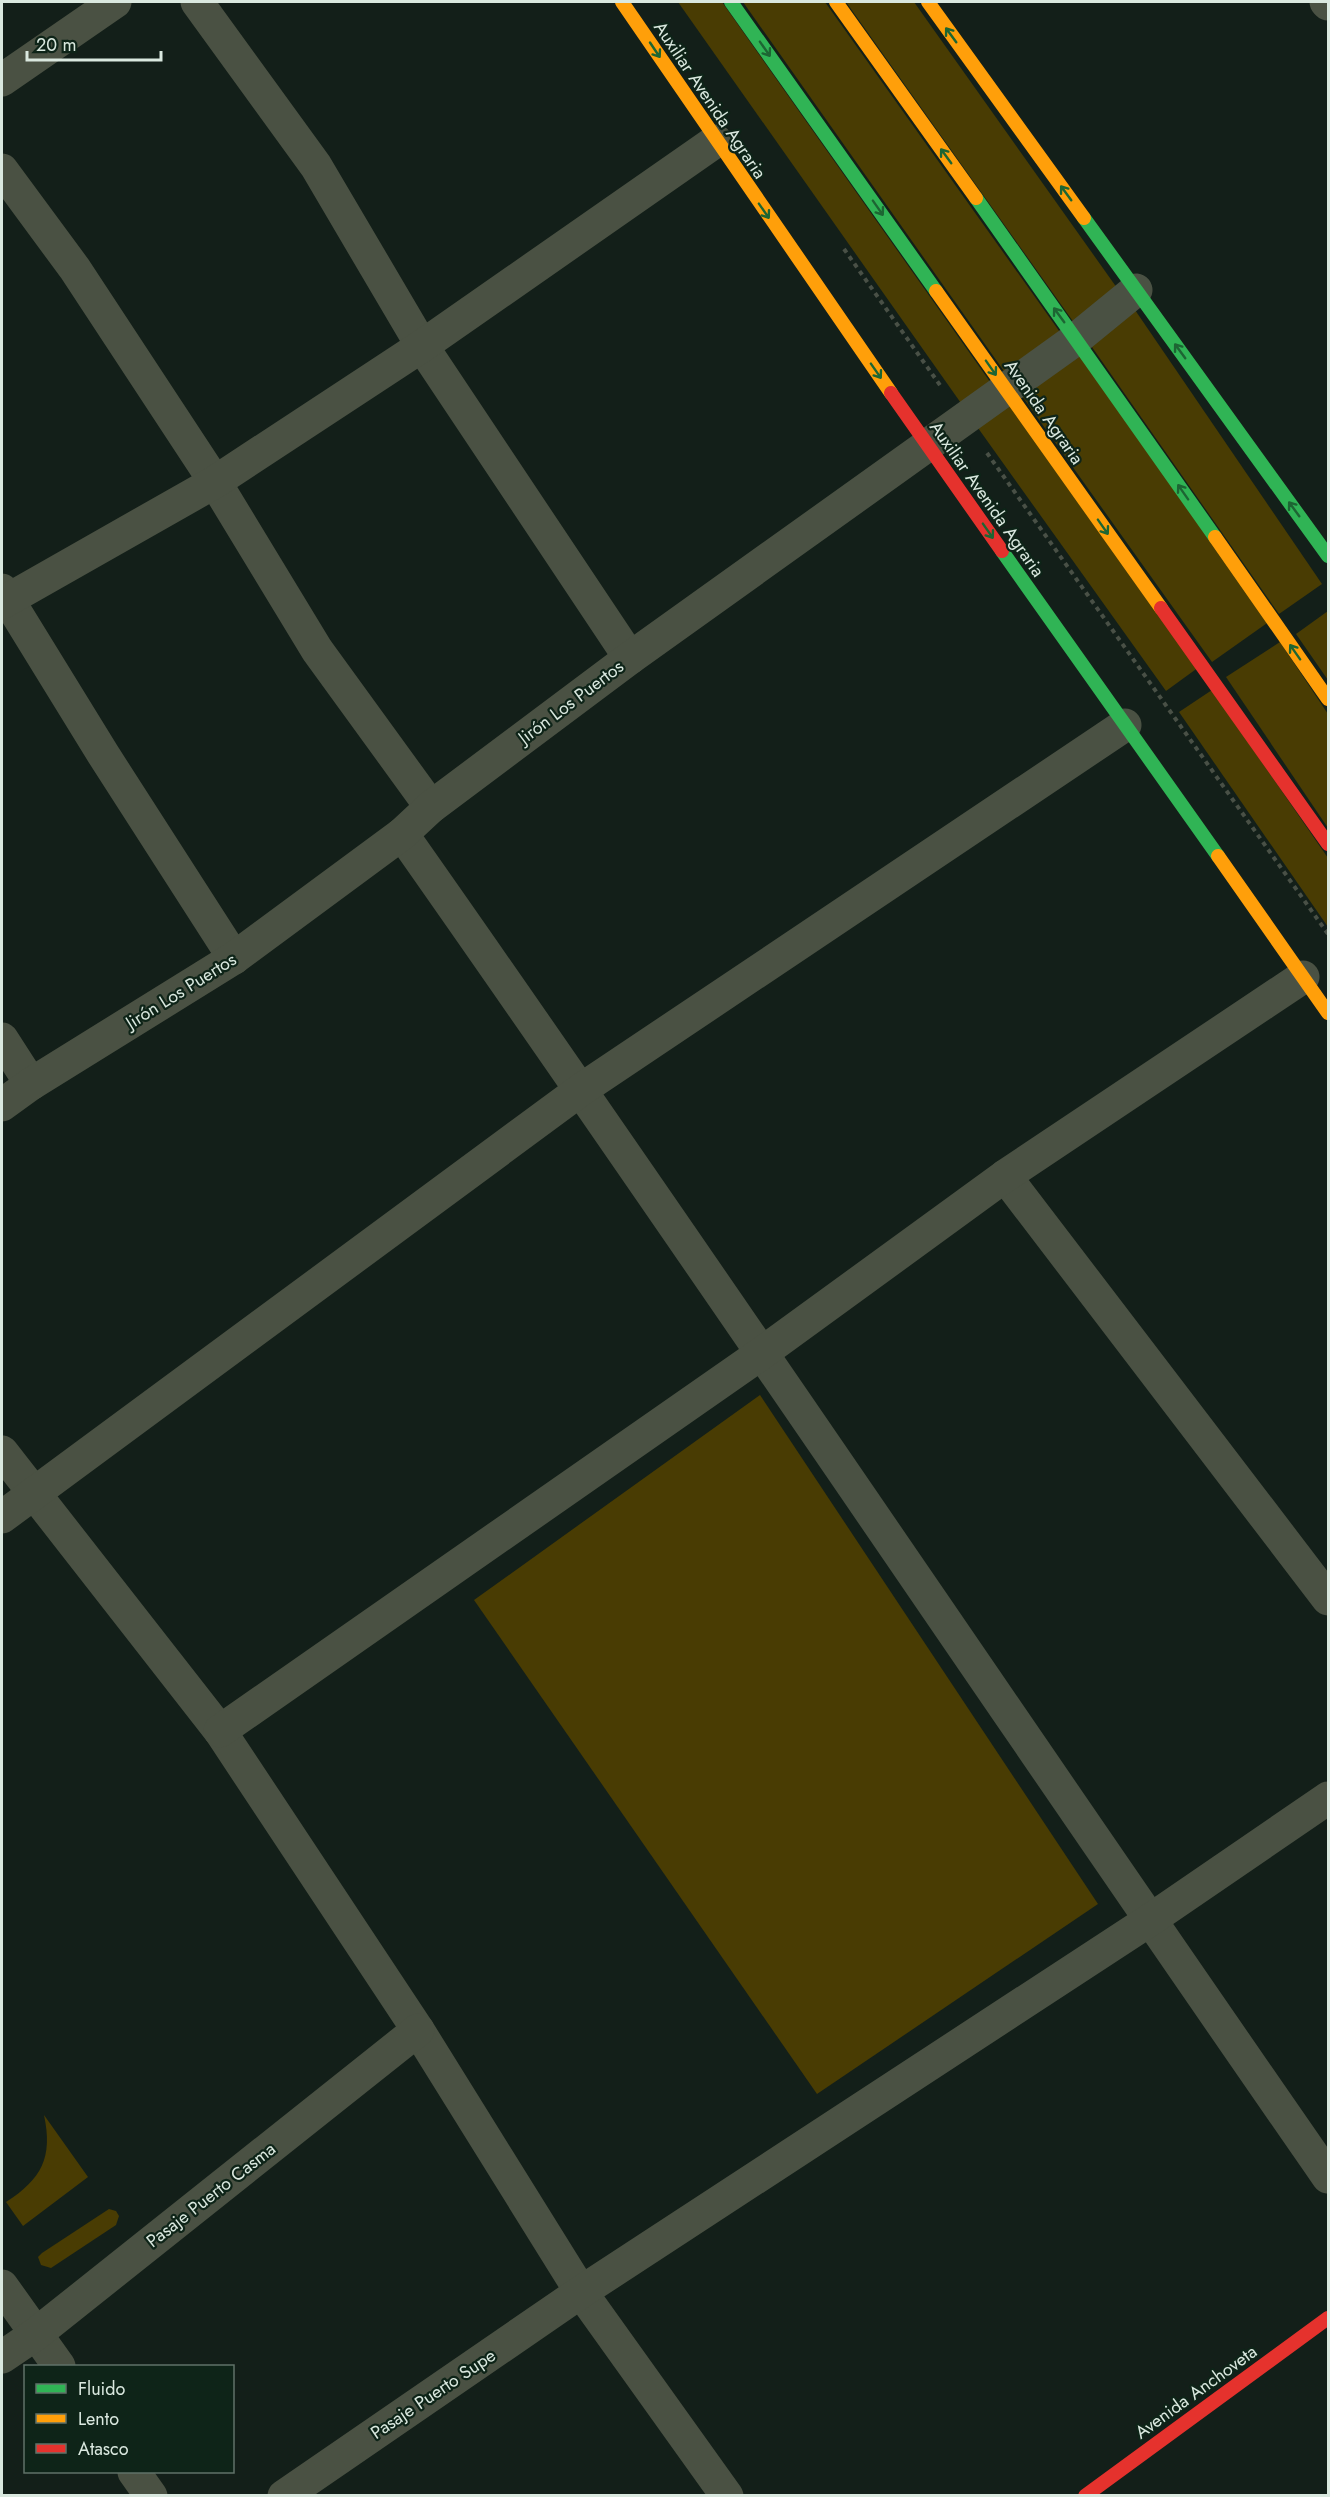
<svg xmlns="http://www.w3.org/2000/svg" width="1330" height="2497" viewBox="0 0 1330 2497" font-family="Jost,sans-serif">
<style>
.green{fill:#493c03}
.lines{fill:none;stroke-linecap:round;stroke-linejoin:round}
.path{stroke:#495046;stroke-width:4;stroke-dasharray:4.5 4.5;stroke-linecap:butt}
.street{stroke:#4a5143;stroke-width:33}
.fast{stroke:#30b455;stroke-width:14}
.slow{stroke:#ff9f0a;stroke-width:14}
.jam{stroke:#e5322d;stroke-width:14}
.oneway{stroke:#1d6533}
.labels{text-anchor:middle;dominant-baseline:central;stroke-width:4.5;stroke-linejoin:round;paint-order:stroke}
.street-label{font-size:18px;fill:#dae8df;stroke:#0e2418}
</style>
<rect width="100%" height="100%" fill="#131f19"/>
<g class="green">
<polygon points="678,2 722,2 993,386 963,406"/>
<polygon points="743,2 825,2 1062,335 1006,374"/>
<polygon points="846,2 914,2 1122,295 1077,327"/>
<polygon points="1133,307 1322,584 1279,614 1087,340"/>
<polygon points="1075,348 1270,621 1212,662 1017,389"/>
<polygon points="1006,398 1199,667 1166,691 973,421"/>
<polygon points="1328,611 1328,680 1296,634"/>
<polygon points="1280,642 1328,714 1328,828 1226,677"/>
<polygon points="1212,690 1328,858 1328,927 1179,712"/>
<polygon points="760,1395 1098,1904 817,2094 474,1600"/>
<path d="M44 2115 88 2177 23 2226 6 2202C42 2179 53 2157 44 2115Z"/>
<polygon points="109,2209 116,2211 119,2216 116,2225 51,2268 41,2265 38,2257 42,2253"/>
</g>
<g class="lines">
<g class="path">
<polyline points="844,249 942,388"/>
<polyline points="987,453 1328,934"/>
</g>
<g class="street">
<polyline points="197,2 316,166 422,346 630,658"/>
<polyline points="1326,2 1328,4"/>
<polyline points="2,80 115,2"/>
<polyline points="2,170 75,269 215,482 317,650 431,807"/>
<polyline points="2,590 103,754 234,958"/>
<polyline points="2,603 215,482 422,346 716,141"/>
<path d="M402 834C715 1279 1018 1731 1328 2177"/>
<polyline points="2,1039 31,1084"/>
<polyline points="2,1105 31,1084 234,958 402,834 431,807 630,658 1076,339 1136,290"/>
<polyline points="1005,1176 1328,1599"/>
<polyline points="2,1452 220,1731 418,2030 581,2292 727,2496"/>
<polyline points="2,1517 582,1089 1125,725"/>
<polyline points="220,1731 762,1353 1005,1176 1303,977"/>
<polyline points="2,2286 59,2366"/>
<polyline points="2,2357 36,2334 418,2030"/>
<polyline points="134,2472 151,2496"/>
<polyline points="284,2496 581,2292 1150,1920 1328,1798"/>
</g>
<g class="fast">
<polyline points="731,2 936,291"/>
<polyline points="976,198 1215,537"/>
<polyline points="1084,218 1328,556"/>
<polyline points="1002,551 1218,856"/>
</g>
<g class="slow">
<polyline points="622,2 891,393"/>
<polyline points="836,2 976,198"/>
<polyline points="928,2 1084,218"/>
<polyline points="936,291 1161,608"/>
<polyline points="1215,537 1328,699"/>
<polyline points="1218,856 1328,1013"/>
</g>
<g class="jam">
<polyline points="891,393 1002,551"/>
<polyline points="1161,608 1328,844"/>
<polyline points="1085,2496 1328,2318"/>
</g>
</g>
<defs><path id="oneway-shaft" d="M-6 0H5M1.5-3L5.5 0L1.5 3" fill="none" stroke-width="1.6" stroke-linecap="round" stroke-linejoin="round" transform="scale(1.5)"/></defs>
<g class="oneway">
<use href="#oneway-shaft" transform="translate(951 35) rotate(-126)"/>
<use href="#oneway-shaft" transform="translate(765 49) rotate(55)"/>
<use href="#oneway-shaft" transform="translate(655 50) rotate(56)"/>
<use href="#oneway-shaft" transform="translate(946 156) rotate(-126)"/>
<use href="#oneway-shaft" transform="translate(1066 193) rotate(-126)"/>
<use href="#oneway-shaft" transform="translate(878 208) rotate(55)"/>
<use href="#oneway-shaft" transform="translate(764 211) rotate(55)"/>
<use href="#oneway-shaft" transform="translate(1059 315) rotate(-126)"/>
<use href="#oneway-shaft" transform="translate(1180 351) rotate(-126)"/>
<use href="#oneway-shaft" transform="translate(991 368) rotate(55)"/>
<use href="#oneway-shaft" transform="translate(876 371) rotate(55)"/>
<use href="#oneway-shaft" transform="translate(1183 492) rotate(-125)"/>
<use href="#oneway-shaft" transform="translate(1294 509) rotate(-126)"/>
<use href="#oneway-shaft" transform="translate(1103 527) rotate(55)"/>
<use href="#oneway-shaft" transform="translate(988 531) rotate(55)"/>
<use href="#oneway-shaft" transform="translate(1295 652) rotate(-125)"/>
</g>
<g class="labels">
<g class="street-label">
<text transform="translate(710 100) rotate(56)">Auxiliar Avenida Agraria</text>
<text transform="translate(1044 412) rotate(55)">Avenida Agraria</text>
<text transform="translate(987 499) rotate(55)">Auxiliar Avenida Agraria</text>
<text transform="translate(571 702) rotate(-37)">Jirón Los Puertos</text>
<text transform="translate(181 991) rotate(-32)">Jirón Los Puertos</text>
<text transform="translate(211 2195) rotate(-38)">Pasaje Puerto Casma</text>
<text transform="translate(1196 2392) rotate(-36)">Avenida Anchoveta</text>
<text transform="translate(433 2394) rotate(-34)">Pasaje Puerto Supe</text>
</g>
</g>
<rect width="1330" height="2497" fill="none" stroke="#dae8df" stroke-width="6"/>
<rect x="24" y="2365" width="210" height="108" fill="#0e2418" stroke="#607268" stroke-width="1.5"/>
<rect x="36" y="2384" width="30" height="9" fill="#30b455" stroke="#607268" stroke-width="1.5"/>
<text x="78" y="2395" font-size="18" fill="#dae8df">Fluido</text>
<rect x="36" y="2414" width="30" height="9" fill="#ff9f0a" stroke="#607268" stroke-width="1.5"/>
<text x="78" y="2425" font-size="18" fill="#dae8df">Lento</text>
<rect x="36" y="2444" width="30" height="9" fill="#e5322d" stroke="#607268" stroke-width="1.5"/>
<text x="78" y="2455" font-size="18" fill="#dae8df">Atasco</text>
<path d="M27 51v9h134v-9" fill="none" stroke="#dae8df" stroke-width="3"/>
<text x="36" y="51" font-size="18" fill="#dae8df" stroke="#0e2418" stroke-width="4.5" paint-order="stroke">20 m</text>
</svg>
